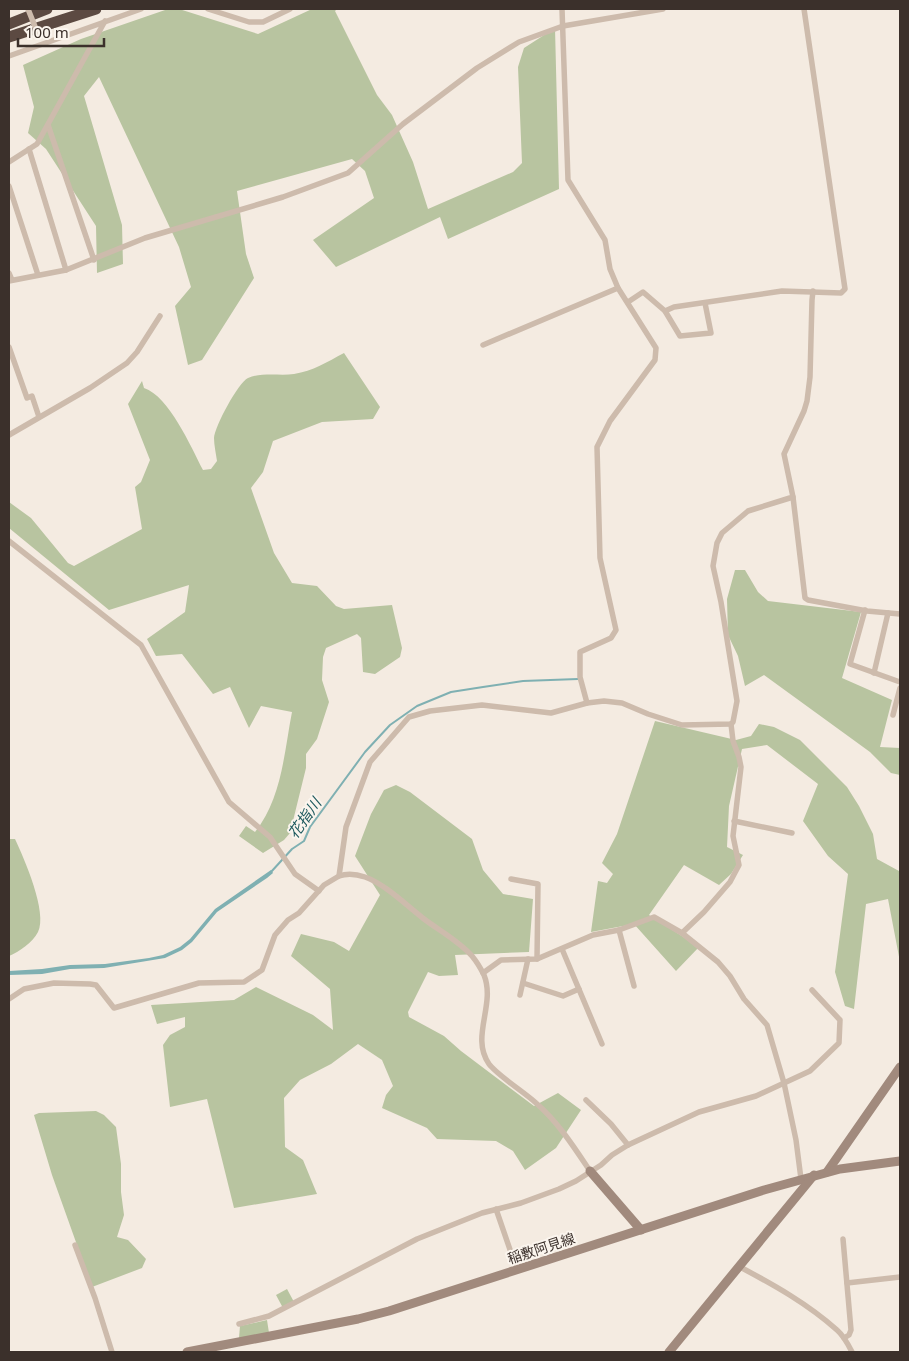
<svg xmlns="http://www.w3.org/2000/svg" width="909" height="1361" viewBox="0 0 909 1361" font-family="'Noto Sans','Noto Sans JP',sans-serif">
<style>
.green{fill:#b8c4a0}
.water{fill:#7fb0b2}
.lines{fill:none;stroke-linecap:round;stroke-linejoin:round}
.stream{stroke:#7fb0b2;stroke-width:2}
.street{stroke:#cdbbac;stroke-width:5.5}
.secondary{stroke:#a18a7d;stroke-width:9}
.highway{stroke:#5c4a42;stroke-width:11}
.street-bridge{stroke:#cdbbac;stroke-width:5.5}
.labels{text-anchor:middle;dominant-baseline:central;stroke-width:4;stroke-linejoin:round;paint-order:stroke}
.street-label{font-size:14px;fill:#3b302b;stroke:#fbf5ee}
.water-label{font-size:15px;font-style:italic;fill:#1f5a5e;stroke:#fbf5ee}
</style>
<rect width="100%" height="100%" fill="#f4ebe1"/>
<g class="green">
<polygon points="168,9 179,9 258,34 312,9 337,9 335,11 377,95 392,115 413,162 428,209 513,172 522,163 518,67 524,48 555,28 559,189 448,239 440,217 336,267 313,240 374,198 365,171 352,159 237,191 246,254 254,278 202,360 188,365 175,306 191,287 179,247 99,77 84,96 122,225 123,264 97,273 96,226 46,149 28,133 34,107 23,65 81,39"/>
<path d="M344 353 380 407 373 419 322 422 273 441 263 472 251 488 274 553 292 583 317 586 336 606 344 609 392 605 402 648 400 657 375 674 363 672 361 638 357 634 326 648 323 657 322 680 329 702 317 739 306 754V768L290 833 284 840 263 853 239 836 246 826 255 832C282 798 284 753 292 712L261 706 249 728 230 687 213 694 182 654 156 656 147 639 185 612 189 585 109 610 9 528V502L31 518 68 563 74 566 142 529 135 487 141 482 150 460 128 404 142 381 144 388C169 396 191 447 203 470L211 469 217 461C216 454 214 445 214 438 215 426 238 383 248 378 262 372 280 376 294 374 313 371 327 362 344 353Z"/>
<polygon points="735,570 745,570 758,592 768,601 861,612 842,678 892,700 880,747 900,748 900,775 891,773 870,752 764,675 745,686 738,656 728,635 727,599"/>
<polygon points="655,721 736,740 751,736 759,724 774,727 800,740 847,787 859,806 873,834 877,859 899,871 900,875 900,962 888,899 866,904 854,1009 845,1006 835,972 848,874 828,856 803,821 818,784 767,745 742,749 729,806 727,847 743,855 731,874 719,885 684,865 649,915 699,947 676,971 634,924 591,932 598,881 607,883 613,874 602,863 617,834"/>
<polygon points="396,785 410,792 472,839 483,870 503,894 533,899 529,952 455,955 458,975 439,976 428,972 408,1012 409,1017 444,1036 461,1051 534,1106 558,1093 581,1110 556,1148 525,1170 513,1151 496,1141 437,1139 427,1128 382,1108 386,1095 393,1086 382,1060 358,1044 331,1064 300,1080 284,1098 285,1147 303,1160 317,1194 234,1208 207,1099 170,1107 163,1045 170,1035 185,1027 185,1017 157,1024 151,1005 234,1000 256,987 313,1015 333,1030 330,989 291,956 301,934 334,942 349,951 380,895 355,856 371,814 384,790"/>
<path d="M9 839H15C24 858 48 913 38 932 33 942 19 952 9 956Z"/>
<polygon points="96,1111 104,1115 116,1127 121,1164 121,1192 124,1215 117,1237 128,1240 146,1259 142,1268 92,1287 52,1175 34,1115 39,1113"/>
<polygon points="287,1289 294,1302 283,1308 276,1295"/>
<polygon points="267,1320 269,1333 239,1338 240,1326"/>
</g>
<polygon class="water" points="271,870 273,873 267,878 217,912 192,942 182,950 165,958 104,968 70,969 42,974 9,975 9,971 42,969 70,965 105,964 149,958 163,955 180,947 190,939 215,909"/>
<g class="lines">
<polyline class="stream" points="271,872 292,849 304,841 310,827 365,752 390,725 417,706 451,692 483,687 523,681 578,679"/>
<g class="street">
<polyline points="208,9 249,22 263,22 290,9"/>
<polyline points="562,9 568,180 605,240 610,269 618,288 656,348 655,360 610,421 597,447 600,558 616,630 611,638 580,652 580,677 587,703"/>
<polyline points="9,56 141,9"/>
<polyline points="48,125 94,260"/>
<polyline points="29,149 66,270"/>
<polyline points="9,162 37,144 105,21"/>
<polyline points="9,186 38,275"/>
<polyline points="9,273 12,280"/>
<polyline points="9,281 66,270 145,238 283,197 348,173 403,124 477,68 519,42 563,26 663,9"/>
<polyline points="628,302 643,292 665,311 680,336 711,333 705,303"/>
<polyline points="665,311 674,307 782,291 841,293 845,289 804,9"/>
<polyline points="483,345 618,288"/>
<polyline points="9,347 27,398 32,396 39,417"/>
<polyline points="9,435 90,388 127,363 137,352 160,316"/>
<polyline points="793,497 805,598 808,600 867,611 900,614"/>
<polyline points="9,541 141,645 229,802 270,837 295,874 319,891"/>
<polyline points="865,610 850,664 900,682"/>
<polyline points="874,673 888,613"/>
<polyline points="893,715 900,688"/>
<polyline points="734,821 792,833"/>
<path d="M339 876C348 873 356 874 365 877 385 884 407 906 424 919 440 931 459 941 472 956 477 962 481 969 484 975 496 1005 470 1037 489 1064 497 1075 524 1092 536 1103 558 1122 574 1147 590 1171"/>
<polyline points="619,930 634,986"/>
<polyline points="682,933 704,912 730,882 739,865 733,836 741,767 739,757 733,741 731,724"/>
<polyline points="562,949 602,1044"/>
<polyline points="537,959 593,935 619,930 654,917 682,933 718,962 730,976 744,999 767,1025 784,1083 796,1140 801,1179"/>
<polyline points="483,973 501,960 537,959 538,884 511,879"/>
<polyline points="523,983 563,996 579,989"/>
<polyline points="520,995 528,959"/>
<polyline points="9,999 24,989 54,983 90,984 96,985 114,1008 199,983 244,982 262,970 275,935 288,920 299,913 324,885 339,876 346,827 370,762 409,717 430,711 482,705 551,713 587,703 604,701 622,703 648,714 682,725 731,724 733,722 737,701 721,602 713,566 717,543 722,533 748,511 793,497 784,454 804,411 807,401 810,377 812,300 813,291"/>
<polyline points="586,1100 611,1124 628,1145"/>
<polyline points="496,1209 517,1270"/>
<polyline points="843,1239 851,1330 849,1335 844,1338"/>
<polyline points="75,1245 95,1298 112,1352"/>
<path d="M740 1267C774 1285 808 1304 837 1330 844 1336 848 1344 852 1352"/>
<polyline points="847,1283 900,1277"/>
<polyline points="239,1324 269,1316 417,1239 482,1213 521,1203 559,1189 576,1181 601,1165 612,1155 628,1145 699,1112 756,1096 810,1071 839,1043 840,1020 812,990"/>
</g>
<g class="secondary">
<polyline points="590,1171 641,1230"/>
<polyline points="827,1172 900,1067"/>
<polyline points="187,1352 358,1319 389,1311 764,1190 840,1169 900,1161"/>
<polyline points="669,1352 814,1175"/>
</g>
<g class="highway">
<polyline points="9,24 47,9"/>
<polyline points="9,37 96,9"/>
</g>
<polyline class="street-bridge" points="28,9 38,34"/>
</g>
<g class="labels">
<g class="street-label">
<text transform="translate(541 1248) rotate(-18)">稲敷阿見線</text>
</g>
<g class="water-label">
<text transform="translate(304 818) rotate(-55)">花指川</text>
</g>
</g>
<rect width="909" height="1361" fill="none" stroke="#3b302b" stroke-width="20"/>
<path d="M18 38v8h86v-8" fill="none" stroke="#3b302b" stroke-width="2.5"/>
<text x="25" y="38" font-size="15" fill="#3b302b" stroke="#fbf5ee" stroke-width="4" paint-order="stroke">100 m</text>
</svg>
